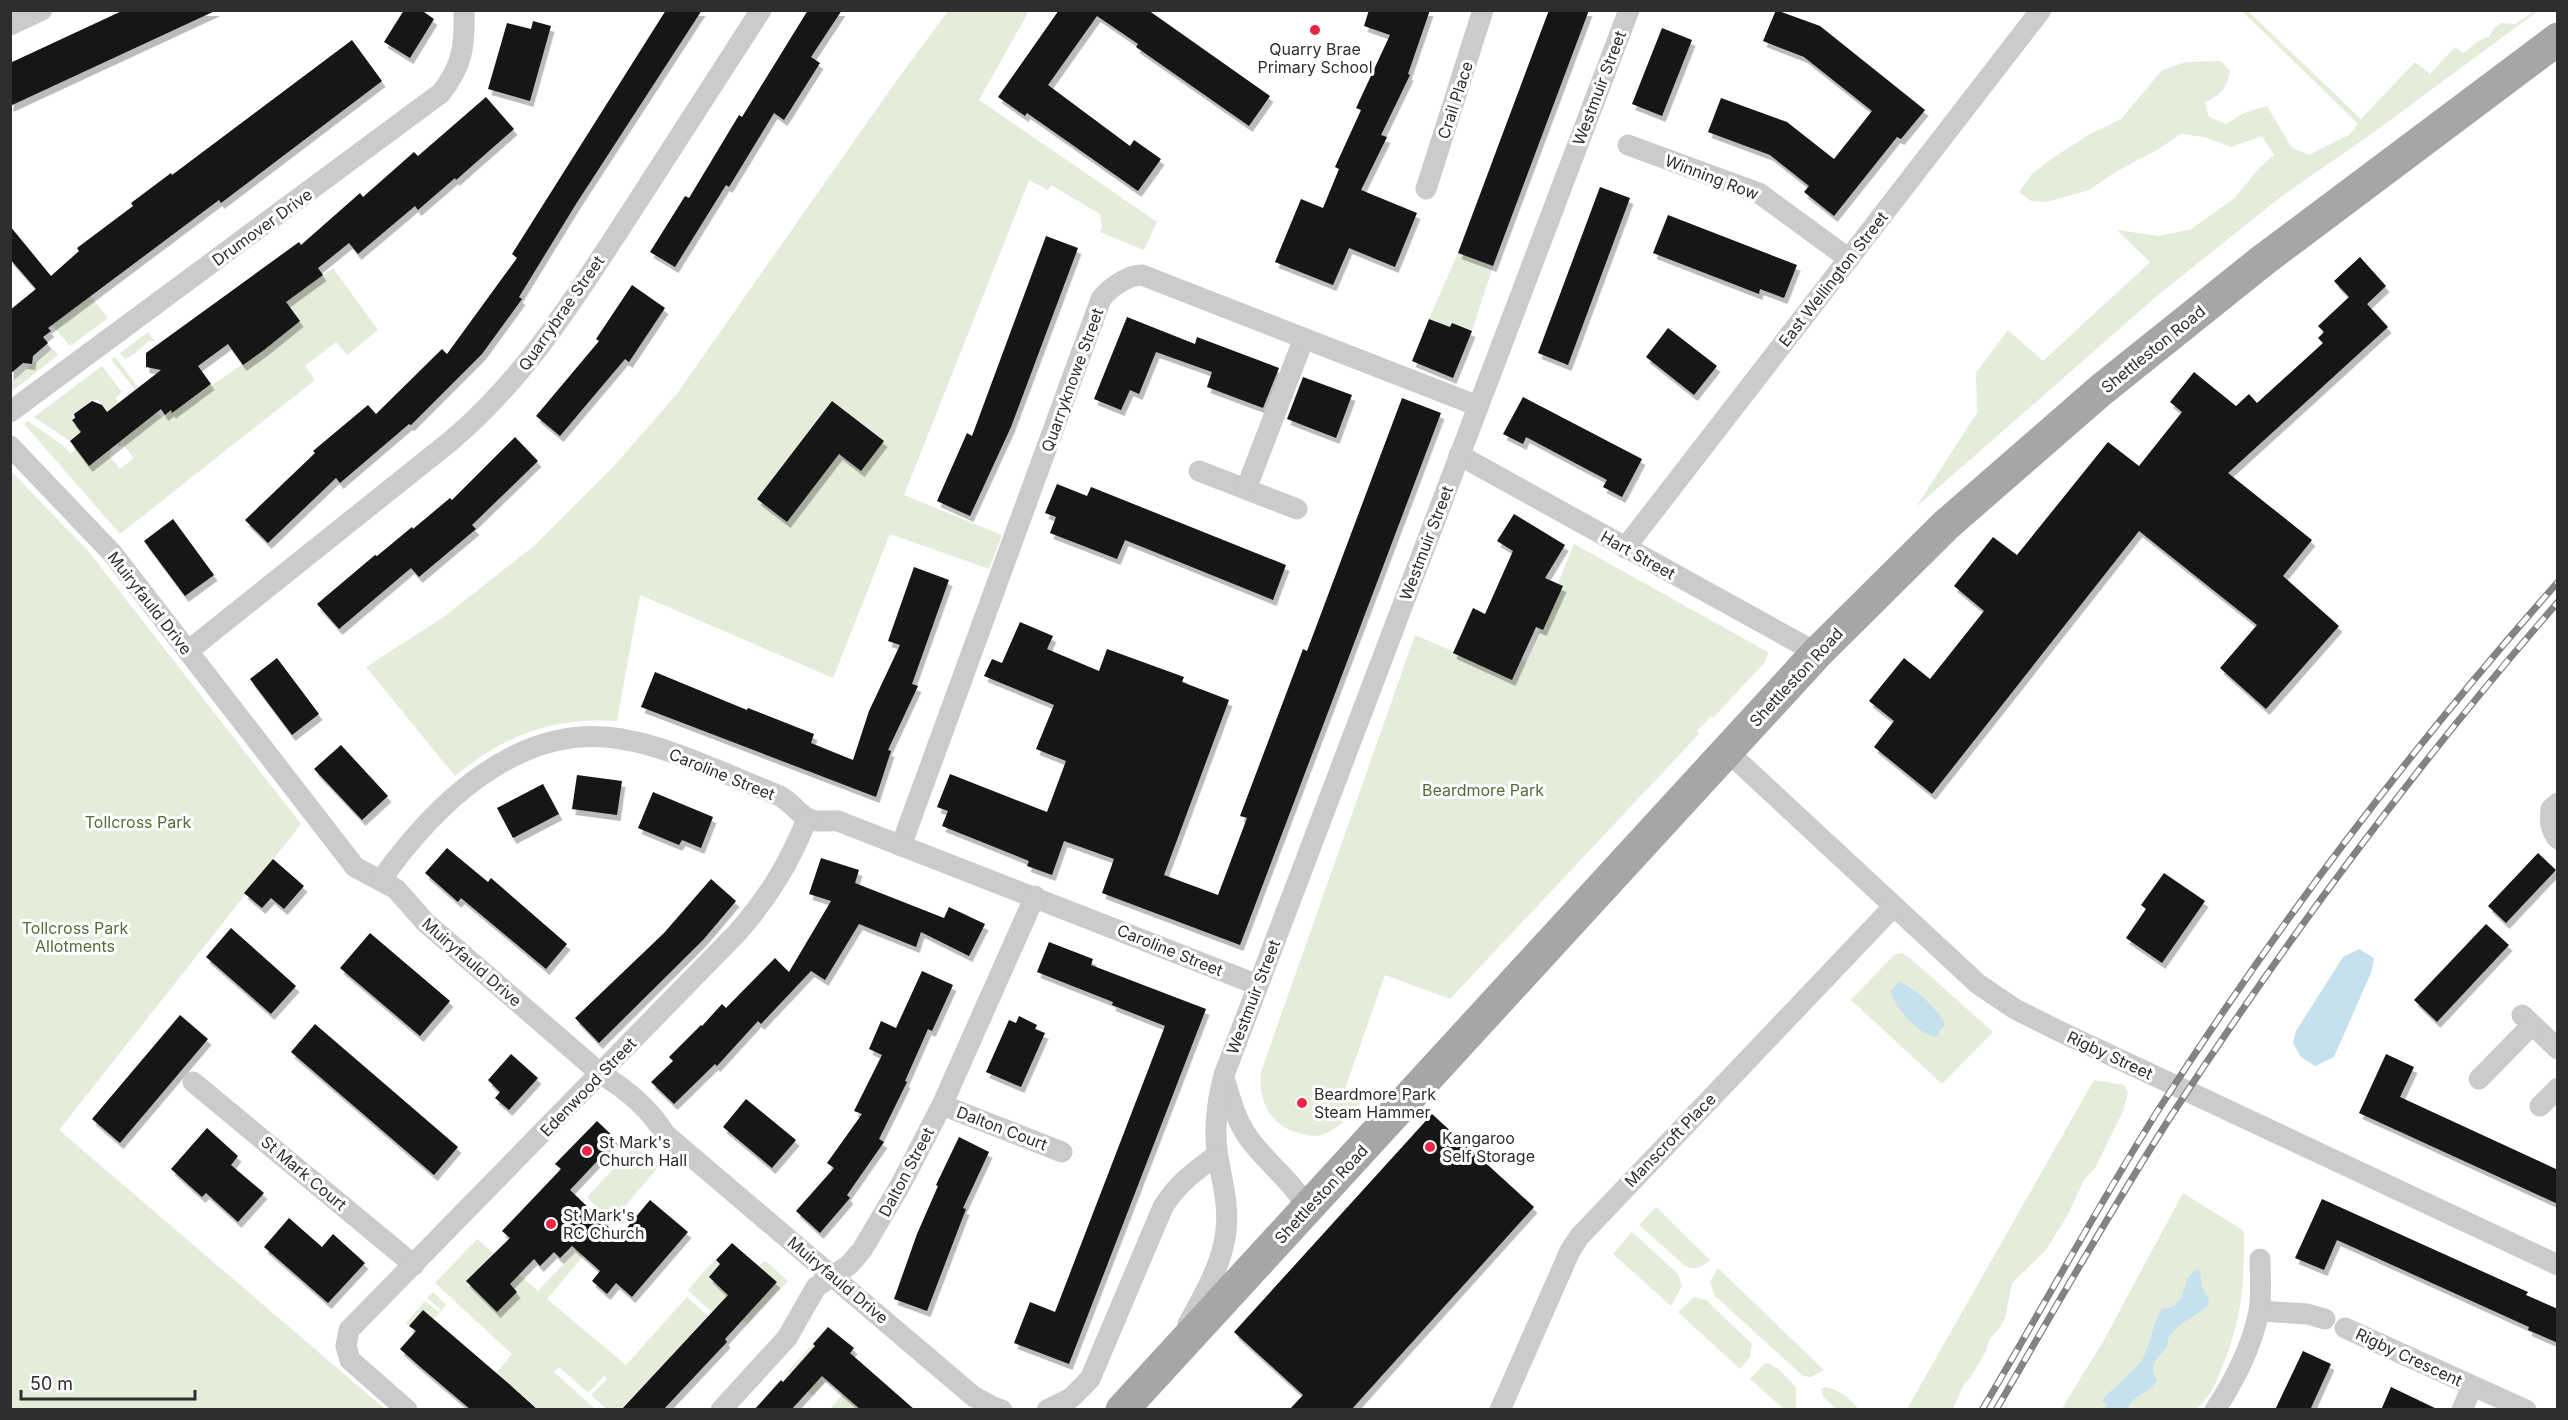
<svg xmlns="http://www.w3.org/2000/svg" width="2568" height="1420" viewBox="0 0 2568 1420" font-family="Inter,sans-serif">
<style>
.green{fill:#e5ecda}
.water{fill:#c5e1ee}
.building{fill:#151515;filter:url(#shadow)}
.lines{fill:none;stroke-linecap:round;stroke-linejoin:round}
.street{stroke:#cbcbcb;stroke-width:21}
.primary{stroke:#a6a6a6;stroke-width:33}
.rail-casing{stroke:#838383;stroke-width:7}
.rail{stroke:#fff;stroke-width:4.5;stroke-dasharray:14;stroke-linecap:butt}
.poi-dot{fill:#f12344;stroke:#fff;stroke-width:2}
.labels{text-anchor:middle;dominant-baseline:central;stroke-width:6;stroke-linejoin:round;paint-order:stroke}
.poi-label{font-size:16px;fill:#2e2e2e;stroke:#fff;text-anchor:start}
.street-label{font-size:16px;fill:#2e2e2e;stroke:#fff}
.park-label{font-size:16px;fill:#556c38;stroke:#fff}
</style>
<defs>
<filter id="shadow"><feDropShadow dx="3.5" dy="6" stdDeviation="0" flood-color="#0004"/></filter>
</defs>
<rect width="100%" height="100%" fill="#fff"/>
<g class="green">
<path d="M948 11H1029L979 100 1157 222 1144 250 1100 232 1102 228 1100 214 1051 185 1048 190 1029 180 904 495 1002 535 989 569 890 534 833 678 640 595 617 721C552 717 505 735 455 776L366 667 445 616 535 545 614 466 676 395 892 87Z"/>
<path d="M2242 11H2248L2361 119 2415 62 2430 74 2455 47 2463 53C2472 48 2477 39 2489 37L2494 28 2501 23 2516 24 2534 11H2538L2370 135 2282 196 2158 295 1916 507 1977 413 1976 373 2008 330 2043 361 2150 262 2117 230 2159 236 2191 229 2235 198 2258 169 2274 155 2262 136 2231 147 2204 137 2181 134 2157 150 2117 171 2089 190 2047 202 2031 201 2019 192 2032 174 2054 157 2090 134 2121 119 2162 70 2186 62 2221 61 2230 71C2226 90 2222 93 2205 103L2209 117 2226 124 2244 113 2267 106 2292 148 2309 155 2349 135 2358 124Z"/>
<polygon points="1458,253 1493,266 1472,331 1450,327 1429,319"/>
<polygon points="65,264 108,318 70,346 42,313 20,309 16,305"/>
<polygon points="333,268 378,330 347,355 336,342 305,366 315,380 120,534 24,424 28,421 64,446 70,454 76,449 88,465 110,449 112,452 109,455 120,469 134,458 123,445 119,447 117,444 133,409 124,398 135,390 111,359 115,357 161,417 171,410 173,412 263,350 285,302"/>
<polygon points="148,332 156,343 150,340 134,354 125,359 120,353"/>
<polygon points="52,348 58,355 11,392 11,381"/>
<polygon points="102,366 122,392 115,398 119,403 107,412 98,400 91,401 85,405 87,409 84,411 80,409 74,414 72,420 81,432 70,441 34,417"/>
<polygon points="11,471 89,552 301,824 59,1130 385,1409 11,1409"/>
<path d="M1574 544 1766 651 1768 653 1765 662 1713 718 1711 716 1697 731 1699 734 1450 999 1385 975 1344 1091 1364 1100C1351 1114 1340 1129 1321 1135 1314 1137 1305 1135 1298 1133 1269 1125 1258 1099 1261 1072L1415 635 1512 677 1520 659 1527 661Z"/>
<polygon points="1902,953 1910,958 1993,1032 1942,1084 1851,1000 1894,955"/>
<polygon points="2094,1080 2124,1085 2128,1093 2123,1111 2095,1168 2084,1180 2067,1216 2046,1250 2012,1283 2005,1318 1999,1329 1990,1338 1986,1351 1970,1378 1964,1384 1953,1409 1907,1409"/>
<polygon points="635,1146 659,1166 547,1299 626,1365 687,1297 708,1316 621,1409 606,1409 591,1395 607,1379 604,1376 588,1393 559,1367 554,1372 595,1409 538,1409 496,1373 512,1354 435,1283 477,1239 538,1291 607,1218 587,1197"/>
<path d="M2183 1193 2244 1231C2244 1285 2243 1316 2222 1367 2216 1383 2210 1398 2196 1409L2061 1410 2104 1340Z"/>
<path d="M1656 1207 1710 1260C1700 1268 1695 1271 1684 1265L1639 1225Z"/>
<polygon points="1632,1232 1678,1274 1682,1286 1671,1306 1613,1254"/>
<polygon points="715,1259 720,1264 709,1277 748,1313 777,1282 759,1266 763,1262 767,1262 788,1281 748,1324 742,1320 732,1331 688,1290"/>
<polygon points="1718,1268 1824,1370 1811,1377 1803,1376 1715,1296 1710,1282"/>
<polygon points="433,1292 446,1305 434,1319 423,1310 409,1326 406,1323 425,1301 439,1312 440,1309 427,1298"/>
<polygon points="1694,1297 1706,1300 1752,1344 1750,1357 1740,1369 1678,1312"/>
<polygon points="813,1344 827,1380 813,1396 788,1371"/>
<polygon points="1768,1363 1778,1369 1796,1387 1796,1409 1784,1409 1750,1379 1764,1364"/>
<path d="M1824 1387C1837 1388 1848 1397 1857 1407V1409H1836L1823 1396 1821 1389Z"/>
<polygon points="843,1394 861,1410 829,1410"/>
</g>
<g class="water">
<polygon points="2359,949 2374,958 2371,973 2334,1057 2315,1066 2301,1057 2293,1043 2296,1031 2343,957"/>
<path d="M1898 982C1911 983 1940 1012 1945 1024L1937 1036C1922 1039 1893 1006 1891 991Z"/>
<path d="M2197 1269 2200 1271 2202 1287 2209 1300 2208 1306C2196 1315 2178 1324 2170 1335 2167 1339 2168 1345 2165 1349 2158 1359 2146 1367 2157 1379 2149 1396 2134 1392 2128 1409H2105L2108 1405 2102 1401C2113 1387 2137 1370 2144 1356 2151 1342 2153 1322 2162 1309 2191 1306 2178 1280 2197 1269Z"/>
</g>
<g class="building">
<polygon points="124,10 217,10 10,106 10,63"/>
<polygon points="404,10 421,10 434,19 410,58 384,42"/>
<polygon points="666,10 702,10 576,204 519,297 522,299 482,354 411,425 409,424 340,483 336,478 268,543 245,520 315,453 313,451 368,405 376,414 442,349 447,354 517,258 512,254"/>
<polygon points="808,10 842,10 811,57 820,63 784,120 774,113 729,187 726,185 675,267 650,252 685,196 689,198 739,115 742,117"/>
<polygon points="1059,10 1148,10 1270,96 1249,126 1136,47 1138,44 1097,16 1048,85 1130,146 1134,140 1161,159 1138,191 1027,113 1025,116 998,97"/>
<polygon points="1369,10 1430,10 1408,74 1410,75 1381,135 1387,137 1361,190 1417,213 1395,267 1349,248 1333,285 1275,262 1301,199 1323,208 1339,169 1335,167 1361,110 1356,108 1390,35 1364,26"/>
<polygon points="1549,10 1589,10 1493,266 1458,253"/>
<polygon points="1776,10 1820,26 1925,110 1901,139 1897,137 1834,216 1804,192 1809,186 1770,155 1708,132 1721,98 1787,122 1834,159 1872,111 1804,57 1763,41"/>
<polygon points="533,21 551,26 530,101 488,89 507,23 531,29"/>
<polygon points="1662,28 1692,40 1662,116 1632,104"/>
<polygon points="352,40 382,81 221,203 219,200 48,328 51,331 43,337 48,343 33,356 32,364 23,363 10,374 10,310 36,289 10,259 10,226 51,276 79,251 77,248 133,206 131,203 171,173 172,175"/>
<polygon points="486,97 514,129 456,180 455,178 418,210 415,206 358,254 349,243 318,268 323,275 286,302 300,321 264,350 243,365 228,344 198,366 211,384 172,413 171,410 165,415 161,409 89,466 70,441 81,432 72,420 75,418 74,414 92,401 102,405 107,412 161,370 146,367 146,353 299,242 301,245 360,193 363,197 414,152 418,156"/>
<polygon points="1600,187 1630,198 1568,365 1538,353"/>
<polygon points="1668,215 1797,265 1784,298 1760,289 1759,294 1653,253"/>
<polygon points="1046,236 1078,248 1011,427 970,516 937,501 967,433 972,436"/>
<polygon points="2360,257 2386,286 2367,304 2388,327 2228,473 2312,540 2283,576 2339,626 2266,709 2220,668 2257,625 2139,531 1932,794 1874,747 1894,721 1869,701 1904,658 1930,679 1984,611 1954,586 1993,537 2017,555 2108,442 2139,466 2182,412 2170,402 2194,372 2236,406 2249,394 2257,403 2323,343 2318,338 2324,332 2318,326 2349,297 2334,281"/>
<polygon points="632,285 665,308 629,362 625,359 560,436 536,416 599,341 596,339"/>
<polygon points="1127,317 1195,344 1197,337 1279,368 1263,408 1207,387 1212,372 1156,352 1139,394 1130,390 1121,410 1094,399"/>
<polygon points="1429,319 1450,327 1452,323 1472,331 1453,378 1412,361"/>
<polygon points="1668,328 1717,366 1694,395 1646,357"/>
<polygon points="1303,377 1352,395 1336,438 1287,419"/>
<polygon points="1523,397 1642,459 1622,497 1603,487 1607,480 1526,437 1523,444 1503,434"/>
<polygon points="1402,398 1441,413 1240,945 1102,893 1114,859 1064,841 1052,875 1027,866 1029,861 942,826 948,811 937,807 950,774 1047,812 1066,761 1036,749 1054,705 984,676 992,659 1002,663 1020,622 1053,636 1047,649 1099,671 1107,649 1184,677 1182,682 1229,700 1164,875 1218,895 1247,818 1240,816 1303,649 1307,651"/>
<polygon points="832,401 884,441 861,471 839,454 787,522 757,499"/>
<polygon points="515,437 538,461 472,525 476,529 419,577 411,568 339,629 317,604 375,555 377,556 412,527 413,529 450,498 452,500"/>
<polygon points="1057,484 1087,496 1091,487 1286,565 1273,600 1125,540 1117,559 1050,533 1056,517 1045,513"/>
<polygon points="1514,514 1565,545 1545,578 1563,586 1543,630 1536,627 1512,680 1453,653 1473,608 1485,614 1513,551 1497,541"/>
<polygon points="173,519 214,575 185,596 144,541"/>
<polygon points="914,567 949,580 912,684 918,686 888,750 891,751 876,797 641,707 655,672 747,710 748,708 814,734 811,743 853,760 869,711 900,645 888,641"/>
<polygon points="277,658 319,714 292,735 250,679"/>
<polygon points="341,745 388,796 362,820 314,769"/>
<polygon points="577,775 622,781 617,815 572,809"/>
<polygon points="543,784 559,814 513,838 497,808"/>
<polygon points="653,792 713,817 701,848 682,840 679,845 638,828"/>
<polygon points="447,848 488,882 491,878 567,944 546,969 461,898 458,902 425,873"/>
<polygon points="2538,853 2556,870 2506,923 2488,906"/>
<polygon points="821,858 859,870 855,883 944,918 949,907 985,924 969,956 921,932 916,947 859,924 825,980 811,971 761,1024 758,1021 717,1066 715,1064 674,1104 651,1082 673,1061 669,1057 701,1025 702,1026 722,1004 726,1008 775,958 789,972 831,901 809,894"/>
<polygon points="273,859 304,886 284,909 271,898 262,908 244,893"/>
<polygon points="2164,873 2205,901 2162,963 2126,938 2146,909 2141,905"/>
<polygon points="711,879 736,901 703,940 599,1043 575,1018 664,933"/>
<polygon points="2486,924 2509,945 2437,1022 2414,1000"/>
<polygon points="231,928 296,986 271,1014 206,957"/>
<polygon points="370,933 450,1001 420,1036 340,968"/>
<polygon points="1049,942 1093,959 1091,965 1206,1009 1069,1364 1014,1343 1030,1302 1055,1312 1165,1026 1112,1005 1113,1002 1037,972"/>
<polygon points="922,971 953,985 932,1031 928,1029 905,1081 907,1082 879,1139 884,1142 847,1195 850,1198 820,1233 796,1211 834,1168 827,1163 862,1114 854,1111 882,1055 869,1049 881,1021 896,1028"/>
<polygon points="180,1015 208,1039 120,1143 92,1119"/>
<polygon points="1019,1016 1037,1025 1035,1029 1045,1033 1021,1087 986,1072 1009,1020 1016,1023"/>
<polygon points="315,1024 458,1147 434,1175 291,1052"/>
<polygon points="511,1054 538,1078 509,1110 495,1098 500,1092 488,1080"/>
<polygon points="2386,1054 2414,1067 2400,1097 2558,1170 2558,1204 2359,1113"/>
<polygon points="746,1099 796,1140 772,1168 723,1127"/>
<polygon points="1432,1114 1534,1207 1351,1410 1289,1410 1303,1395 1234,1332"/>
<polygon points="597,1121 617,1140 570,1190 619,1237 650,1200 688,1232 632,1297 616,1283 607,1294 592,1281 600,1271 572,1246 560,1258 554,1252 540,1266 534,1259 510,1284 517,1292 497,1312 466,1281 510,1238 502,1231 561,1169 555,1164"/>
<polygon points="207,1128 238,1156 231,1165 264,1193 238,1222 206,1193 202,1197 171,1169"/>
<polygon points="959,1137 989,1152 963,1208 966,1209 927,1311 894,1299 917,1234 938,1186 936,1185"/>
<polygon points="2322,1199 2528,1292 2526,1295 2558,1309 2558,1343 2528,1330 2529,1327 2337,1240 2324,1270 2295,1258"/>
<polygon points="289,1218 322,1247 333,1234 365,1263 328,1303 264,1247"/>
<polygon points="732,1243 777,1282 725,1339 727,1342 663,1410 621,1410 728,1295 709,1277 720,1264 716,1260"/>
<polygon points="423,1310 508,1383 538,1410 471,1410 418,1365 400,1349 416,1331 409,1326"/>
<polygon points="828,1327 854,1348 850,1353 915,1410 861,1410 822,1376 791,1410 754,1410 781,1380 783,1382 815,1346 813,1344"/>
<polygon points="2303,1351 2331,1364 2310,1410 2275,1410"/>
<polygon points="2391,1387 2439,1410 2381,1410"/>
</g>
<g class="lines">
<g class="street">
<polyline points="10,25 42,10"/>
<polyline points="1628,145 1759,193 1849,259"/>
<polyline points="1426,189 1483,10"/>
<path d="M10 412 441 93C463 65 465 45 464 10"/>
<path d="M10 446 112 553 355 867 396 889 425 922 601 1074C626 1089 650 1109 665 1134L973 1396 991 1406 1002 1410"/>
<polyline points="1459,455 1817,653"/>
<polyline points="1199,471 1297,509"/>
<polyline points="1246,489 1304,338"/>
<polyline points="1625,548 2041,10"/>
<path d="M188 651 452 440C527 376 574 299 627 218 671 149 716 80 761 10"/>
<polyline points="1727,751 1978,984 2015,1009 2063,1033 2558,1265"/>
<path d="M2558 803 2551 809C2550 821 2550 830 2558 839"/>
<path d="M901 846 1101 299C1109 288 1128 275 1142 275L1478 406"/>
<path d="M381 880C432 808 510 730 605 737 660 741 726 775 778 795 792 802 798 814 809 819 817 823 829 820 838 821L1258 985"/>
<polyline points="2522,1015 2558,1049"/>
<polyline points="2479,1079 2532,1025"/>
<path d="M1225 1081C1231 1101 1236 1120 1248 1137 1266 1163 1292 1180 1307 1208"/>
<polyline points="193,1082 414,1265"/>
<polyline points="942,1105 1062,1152"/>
<polyline points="2540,1106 2558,1088"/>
<polyline points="2259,1311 2307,1314 2325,1319"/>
<path d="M1188 1324C1204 1295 1223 1263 1226 1230 1229 1205 1222 1182 1218 1157 1213 1129 1217 1102 1224 1075L1629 10"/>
<polyline points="2345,1328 2526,1410"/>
<path d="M407 1410 350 1360 346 1346 349 1330 738 932C769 896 789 864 807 819"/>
<polyline points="721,1410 787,1338 816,1287 849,1265 862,1250 901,1184 942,1105 1035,896"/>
<path d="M1047 1410 1071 1398 1090 1379 1163 1207C1177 1184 1195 1171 1217 1155"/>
<polyline points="1500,1410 1570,1251 1579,1237 1894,906"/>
<path d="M2215 1410C2235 1380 2252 1346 2259 1311 2262 1294 2260 1276 2260 1259"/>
<polyline points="2462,1410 2472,1387"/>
</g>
<polyline class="primary" points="1122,1410 1817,653 1946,525 2101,390 2262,261 2558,39"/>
<g class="rail-casing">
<g id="rail">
<path d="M1982 1410C2041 1311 2096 1209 2157 1112 2276 926 2411 748 2558 582"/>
<path d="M1996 1410C2053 1311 2110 1212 2171 1116 2288 937 2417 764 2558 602"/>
</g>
</g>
<use href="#rail" class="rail"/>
</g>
<g class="poi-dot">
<circle cx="1315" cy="30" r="6"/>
<circle cx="1302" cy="1103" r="6"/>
<circle cx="1430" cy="1147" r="6"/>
<circle cx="587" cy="1151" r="6"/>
<circle cx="551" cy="1224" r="6"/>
</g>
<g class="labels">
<g class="poi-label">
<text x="1315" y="49" text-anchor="middle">Quarry Brae<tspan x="1315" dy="18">Primary School</tspan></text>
<text x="1314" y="1094">Beardmore Park<tspan x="1314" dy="18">Steam Hammer</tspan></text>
<text x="1442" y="1138">Kangaroo<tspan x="1442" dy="18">Self Storage</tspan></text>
<text x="599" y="1142">St Mark's<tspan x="599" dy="18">Church Hall</tspan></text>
<text x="563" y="1215">St Mark's<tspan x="563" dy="18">RC Church</tspan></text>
</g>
<g class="street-label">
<text transform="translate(1599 88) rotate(-69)">Westmuir Street</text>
<text transform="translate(1455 100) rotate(-72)">Crail Place</text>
<text transform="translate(1712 177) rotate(21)">Winning Row</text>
<text transform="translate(262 227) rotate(-36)">Drumover Drive</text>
<text transform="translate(1833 279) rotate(-52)">East Wellington Street</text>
<text transform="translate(561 313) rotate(-55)">Quarrybrae Street</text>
<text transform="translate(2153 349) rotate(-39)">Shettleston Road</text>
<text transform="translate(1072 380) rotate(-70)">Quarryknowe Street</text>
<text transform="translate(1426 543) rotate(-69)">Westmuir Street</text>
<text transform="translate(1638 555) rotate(29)">Hart Street</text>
<text transform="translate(150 603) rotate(52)">Muiryfauld Drive</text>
<text transform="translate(1796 677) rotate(-47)">Shettleston Road</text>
<text transform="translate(722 774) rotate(22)">Caroline Street</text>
<text transform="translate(1170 950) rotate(22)">Caroline Street</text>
<text transform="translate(472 962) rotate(41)">Muiryfauld Drive</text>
<text transform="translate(1253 997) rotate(-69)">Westmuir Street</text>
<text transform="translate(2110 1055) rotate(25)">Rigby Street</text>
<text transform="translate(588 1087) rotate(-46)">Edenwood Street</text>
<text transform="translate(1002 1128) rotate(21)">Dalton Court</text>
<text transform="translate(1670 1140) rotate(-46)">Manscroft Place</text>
<text transform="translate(906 1172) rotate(-62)">Dalton Street</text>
<text transform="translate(304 1173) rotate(40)">St Mark Court</text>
<text transform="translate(1321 1194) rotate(-47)">Shettleston Road</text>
<text transform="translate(838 1280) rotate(40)">Muiryfauld Drive</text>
<text transform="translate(2409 1357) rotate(25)">Rigby Crescent</text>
</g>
<g class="park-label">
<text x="1483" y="790">Beardmore Park</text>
<text x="138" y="822">Tollcross Park</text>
<text x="75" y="928">Tollcross Park<tspan x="75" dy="18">Allotments</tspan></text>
</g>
</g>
<rect width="2568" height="1420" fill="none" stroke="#2e2e2e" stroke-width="24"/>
<path d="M21 1390v9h174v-9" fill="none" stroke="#2e2e2e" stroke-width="3"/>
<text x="30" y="1390" font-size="18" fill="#2e2e2e" stroke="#ffffff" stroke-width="4.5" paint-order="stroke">50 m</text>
</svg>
